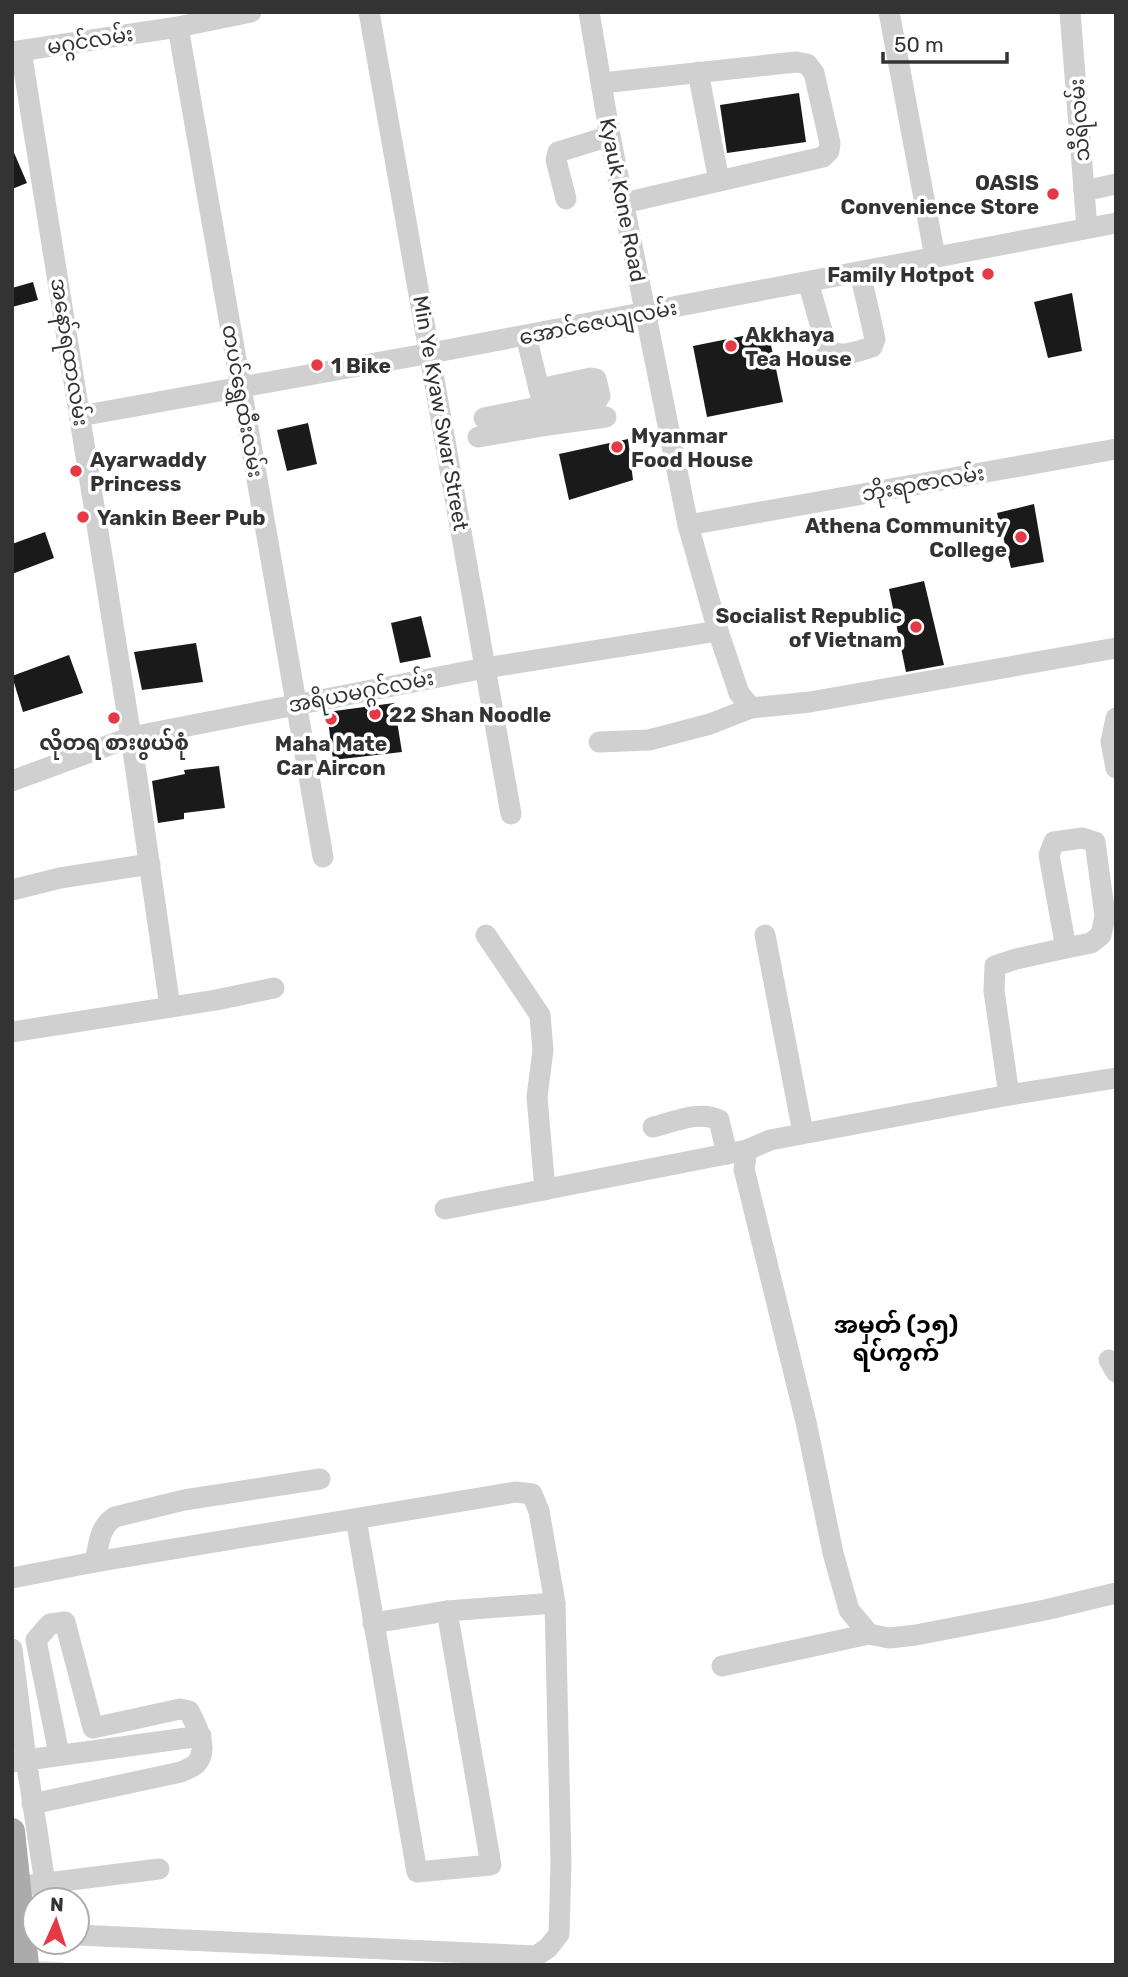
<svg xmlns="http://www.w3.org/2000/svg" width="1128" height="1977" viewBox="0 0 1128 1977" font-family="Rubik,'Noto Sans Myanmar',sans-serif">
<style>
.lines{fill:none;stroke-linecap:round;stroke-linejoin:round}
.stream{stroke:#cfe2ee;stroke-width:5}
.building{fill:#1a1a1a}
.minor{stroke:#d0d0d0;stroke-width:21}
.major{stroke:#ababab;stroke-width:26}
.poi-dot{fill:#e63946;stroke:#fff;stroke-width:2.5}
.labels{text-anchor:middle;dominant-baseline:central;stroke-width:7;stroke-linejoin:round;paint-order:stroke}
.street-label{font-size:21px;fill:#333;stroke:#fff}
.poi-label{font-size:21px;font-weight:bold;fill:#333;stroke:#fff;text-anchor:start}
.quarter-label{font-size:24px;font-weight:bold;fill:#000;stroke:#fff}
</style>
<rect width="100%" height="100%" fill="#fff"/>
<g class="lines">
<polyline class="stream" points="33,1963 63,1965"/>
</g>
<g class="building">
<polygon points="799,93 806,142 727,153 720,105"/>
<polygon points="12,148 27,183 12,189"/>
<polygon points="33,282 38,300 12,307 12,288"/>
<polygon points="1072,293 1082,351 1048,358 1034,302"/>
<polygon points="768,331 783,402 707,417 693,346"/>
<polygon points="308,423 317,464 287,471 277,430"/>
<polygon points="628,439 633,480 569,500 559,454"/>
<polygon points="1034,504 1044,562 1011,568 997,513"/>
<polygon points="45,532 54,558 12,574 12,544"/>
<polygon points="924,581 944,665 906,672 889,589"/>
<polygon points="421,616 431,657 400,663 391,623"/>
<polygon points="196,643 203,682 142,690 134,652"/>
<polygon points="69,655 83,693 23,712 12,676"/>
<polygon points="394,703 402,752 333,760 327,712"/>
<polygon points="219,766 225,808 184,813 184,819 158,823 152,781 185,774 184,770"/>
</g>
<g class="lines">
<g class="minor">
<polyline points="369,12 511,814"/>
<polyline points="589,12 610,136 688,525 718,631 739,693 751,708"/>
<polyline points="889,12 935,257"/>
<polyline points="1070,12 1087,228"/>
<polyline points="178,27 323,857"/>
<polyline points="21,51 131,737 170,1007"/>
<polyline points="12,52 178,27 251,12"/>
<polyline points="698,72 719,181"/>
<polyline points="602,83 796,62 807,64 814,73 830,143 829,151 823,157 624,203"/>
<polyline points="1084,191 1116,184"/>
<polyline points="566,199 556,160 558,152 610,136"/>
<path d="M808 282 827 348C839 360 858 351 872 347L875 339 860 272"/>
<polyline points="80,416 431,353 1116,223"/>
<polyline points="484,418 543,406 598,399 600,396 596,379 591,378 539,389"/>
<polyline points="548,425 606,417"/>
<polyline points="478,437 548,425 526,336"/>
<polyline points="688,525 1116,449"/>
<polyline points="1116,718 1111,742 1116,768"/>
<polyline points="599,742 649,740 710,724 751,708 810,702 1116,648"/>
<polyline points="12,781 131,737 485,668 718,631"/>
<polyline points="12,890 60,878 150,864"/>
<polyline points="486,935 540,1015 543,1050 537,1097 545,1190"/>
<polyline points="765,935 803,1133"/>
<polyline points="12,1032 216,1000 274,988"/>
<polyline points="1116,1078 1009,1095 770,1140 747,1150 744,1169 806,1422 833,1553 849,1610 869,1634 889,1638 916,1635 1045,1610 1116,1593"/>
<polyline points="1009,1095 994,991 995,966 1016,959 1066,948 1049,855 1054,842 1082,838 1095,842 1105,916 1101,935 1091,943 1066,948"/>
<path d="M653 1127C674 1122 699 1110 719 1120L727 1154"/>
<polyline points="445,1209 747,1150"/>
<polyline points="1109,1360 1116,1372"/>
<polyline points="356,1519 417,1872 491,1865 447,1611"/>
<path d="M95 1562C99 1544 99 1527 115 1517L184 1500 320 1479"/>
<polyline points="12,1578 95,1562 516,1492 532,1494 539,1511 555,1603 561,1863 559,1934 548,1948 536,1956 77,1935"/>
<polyline points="373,1623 447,1611 555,1603"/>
<polyline points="12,1649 26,1759 45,1883"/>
<polyline points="722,1666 869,1634"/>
<polyline points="12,1762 201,1736"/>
<path d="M32 1804 181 1772C185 1770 193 1767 196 1764 210 1749 196 1725 189 1711L180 1709 93 1728 65 1622 50 1624 36 1640 59 1754"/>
<polyline points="31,1885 159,1869"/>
</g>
<polyline class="major" points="12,1831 26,1965"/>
</g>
<g class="poi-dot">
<circle cx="1053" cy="194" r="7"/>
<circle cx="988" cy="274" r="7"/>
<circle cx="731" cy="346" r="7"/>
<circle cx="317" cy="365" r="7"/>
<circle cx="617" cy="447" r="7"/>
<circle cx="76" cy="471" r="7"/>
<circle cx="83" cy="517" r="7"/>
<circle cx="1021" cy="537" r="7"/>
<circle cx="916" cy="627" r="7"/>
<circle cx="375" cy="714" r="7"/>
<circle cx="114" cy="718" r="7"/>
<circle cx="331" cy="719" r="7"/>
</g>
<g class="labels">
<g class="street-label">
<text transform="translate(90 40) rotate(-9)">မဂ္ဂင်လမ်း</text>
<text transform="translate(1079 120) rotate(-94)">သီရိလမ်း</text>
<text transform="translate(623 200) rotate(79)">Kyauk Kone Road</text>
<text transform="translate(598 322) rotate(-11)">အောင်ဇေယျလမ်း</text>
<text transform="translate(70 352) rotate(81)">အနော်ရထာလမ်း</text>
<text transform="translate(243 401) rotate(80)">တပင်ရွှေထီးလမ်း</text>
<text transform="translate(441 413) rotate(80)">Min Ye Kyaw Swar Street</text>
<text transform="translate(923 483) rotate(-10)">ဘိုးရာဇာလမ်း</text>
<text transform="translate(361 691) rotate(-11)">အရိယမဂ္ဂင်လမ်း</text>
</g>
<g class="poi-label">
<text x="1039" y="182" text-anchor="end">OASIS<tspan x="1039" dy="24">Convenience Store</tspan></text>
<text x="974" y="274" text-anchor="end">Family Hotpot</text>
<text x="745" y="334">Akkhaya<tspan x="745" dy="24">Tea House</tspan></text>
<text x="331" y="365">1 Bike</text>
<text x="631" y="435">Myanmar<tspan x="631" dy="24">Food House</tspan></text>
<text x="90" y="459">Ayarwaddy<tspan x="90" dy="24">Princess</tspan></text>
<text x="97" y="517">Yankin Beer Pub</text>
<text x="1007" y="525" text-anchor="end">Athena Community<tspan x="1007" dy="24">College</tspan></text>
<text x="902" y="615" text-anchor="end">Socialist Republic<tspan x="902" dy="24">of Vietnam</tspan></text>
<text x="389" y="714">22 Shan Noodle</text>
<text x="114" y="742" text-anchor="middle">လိုတရ စားဖွယ်စုံ</text>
<text x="331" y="743" text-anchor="middle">Maha Mate<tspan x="331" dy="24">Car Aircon</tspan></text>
</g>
<g class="quarter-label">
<text x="896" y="1325">အမှတ် (၁၅)<tspan x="896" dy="28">ရပ်ကွက်</tspan></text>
</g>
</g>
<rect width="1128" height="1977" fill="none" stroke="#333333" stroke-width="28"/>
<g transform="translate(56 1921) rotate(3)"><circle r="33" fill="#ffffff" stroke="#adadad" stroke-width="2"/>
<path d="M0-5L12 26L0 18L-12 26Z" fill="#e63946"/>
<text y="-10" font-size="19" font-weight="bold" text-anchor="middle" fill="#333333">N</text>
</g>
<path d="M883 52v10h124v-10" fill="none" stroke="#333333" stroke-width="3.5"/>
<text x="894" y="52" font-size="21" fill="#333333" stroke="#ffffff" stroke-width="5" paint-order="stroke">50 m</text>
</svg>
